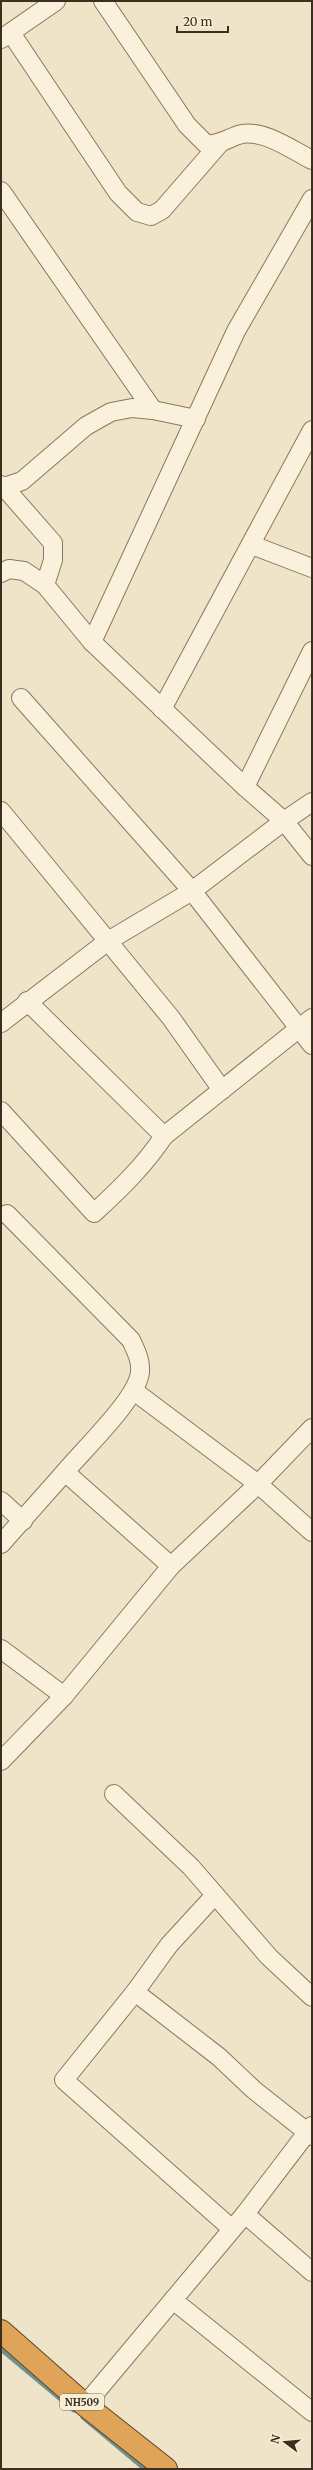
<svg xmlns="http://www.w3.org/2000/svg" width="313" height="2470" viewBox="0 0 313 2470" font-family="Merriweather,serif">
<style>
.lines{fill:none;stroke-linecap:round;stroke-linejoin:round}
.stream{stroke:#6f938a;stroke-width:5}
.minor-casing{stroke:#8d765c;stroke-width:20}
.highway-casing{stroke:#5b4430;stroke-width:24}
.minor{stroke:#faf1dc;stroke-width:18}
.highway{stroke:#e0a458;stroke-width:22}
.labels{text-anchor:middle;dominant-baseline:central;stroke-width:3;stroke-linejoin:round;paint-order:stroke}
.shield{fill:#f7eed8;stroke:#756857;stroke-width:1}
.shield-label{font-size:10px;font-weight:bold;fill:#3d2e20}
</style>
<rect width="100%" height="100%" fill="#f0e4c8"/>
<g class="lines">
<g class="stream">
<polyline points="1,2349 74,2410"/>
<polyline points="83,2417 145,2469"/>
</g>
<g class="minor-casing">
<g id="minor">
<path d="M103 1 187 125 206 144C219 146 229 137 242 134 265 130 292 150 312 160"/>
<polyline points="11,33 118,193 137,212 151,216 162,210 221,142"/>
<polyline points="1,39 56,1"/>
<polyline points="1,191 153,410"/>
<polyline points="1,485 4,487 22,481 86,426 111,412 132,408 153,410 196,419"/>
<polyline points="4,487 53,543 53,560 45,585"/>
<polyline points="252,545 312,568"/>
<polyline points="1,573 9,569 24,571 45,585 92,642 245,787 284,821 312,856"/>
<polyline points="92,642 236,331 312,199"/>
<polyline points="21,698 192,891 312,1045"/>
<polyline points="162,709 312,430"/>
<polyline points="245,787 312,651"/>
<polyline points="1,811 171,1018 222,1090"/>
<polyline points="27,1001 164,1136 312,1018"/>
<polyline points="1,1023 108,941 192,891 284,821 312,802"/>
<path d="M1 1111 94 1213C120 1189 144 1166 164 1136"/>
<path d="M7 1214 131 1340C136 1351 141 1360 140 1372 138 1398 83 1450 65 1472L171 1566"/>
<polyline points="134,1391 258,1484 312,1532"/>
<polyline points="1,1501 23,1521"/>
<polyline points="1,1544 65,1472"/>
<polyline points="1,1649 64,1696"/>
<polyline points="1,1761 64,1696 171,1566 258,1484 312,1428"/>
<polyline points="114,1794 191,1867 269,1957 312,1997"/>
<polyline points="135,1992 169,1945 215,1895"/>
<polyline points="245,2214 312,2272"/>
<polyline points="232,2229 64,2080 135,1992 219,2057 254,2090 312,2136"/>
<polyline points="173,2300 312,2412"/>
<polyline points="85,2405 245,2214 312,2126"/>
</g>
</g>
<g class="highway-casing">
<polyline id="highway" points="1,2331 85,2405 166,2469"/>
</g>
<use href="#minor" class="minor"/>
<use href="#highway" class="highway"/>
</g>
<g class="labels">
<rect class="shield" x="60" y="2394" width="44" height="16" rx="3"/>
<g class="shield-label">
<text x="82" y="2402">NH509</text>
</g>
</g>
<rect width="313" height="2470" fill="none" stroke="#3d2e20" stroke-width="4"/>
<g transform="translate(285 2442) rotate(286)" stroke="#f7eed8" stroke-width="3" paint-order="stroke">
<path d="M0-3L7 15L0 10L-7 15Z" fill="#3d2e20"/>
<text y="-6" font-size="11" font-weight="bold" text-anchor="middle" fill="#3d2e20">N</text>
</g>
<path d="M177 26v6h51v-6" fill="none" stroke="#3d2e20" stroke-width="2"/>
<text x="183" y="26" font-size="12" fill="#3d2e20" stroke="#f7eed8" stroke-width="3" paint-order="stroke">20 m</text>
</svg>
